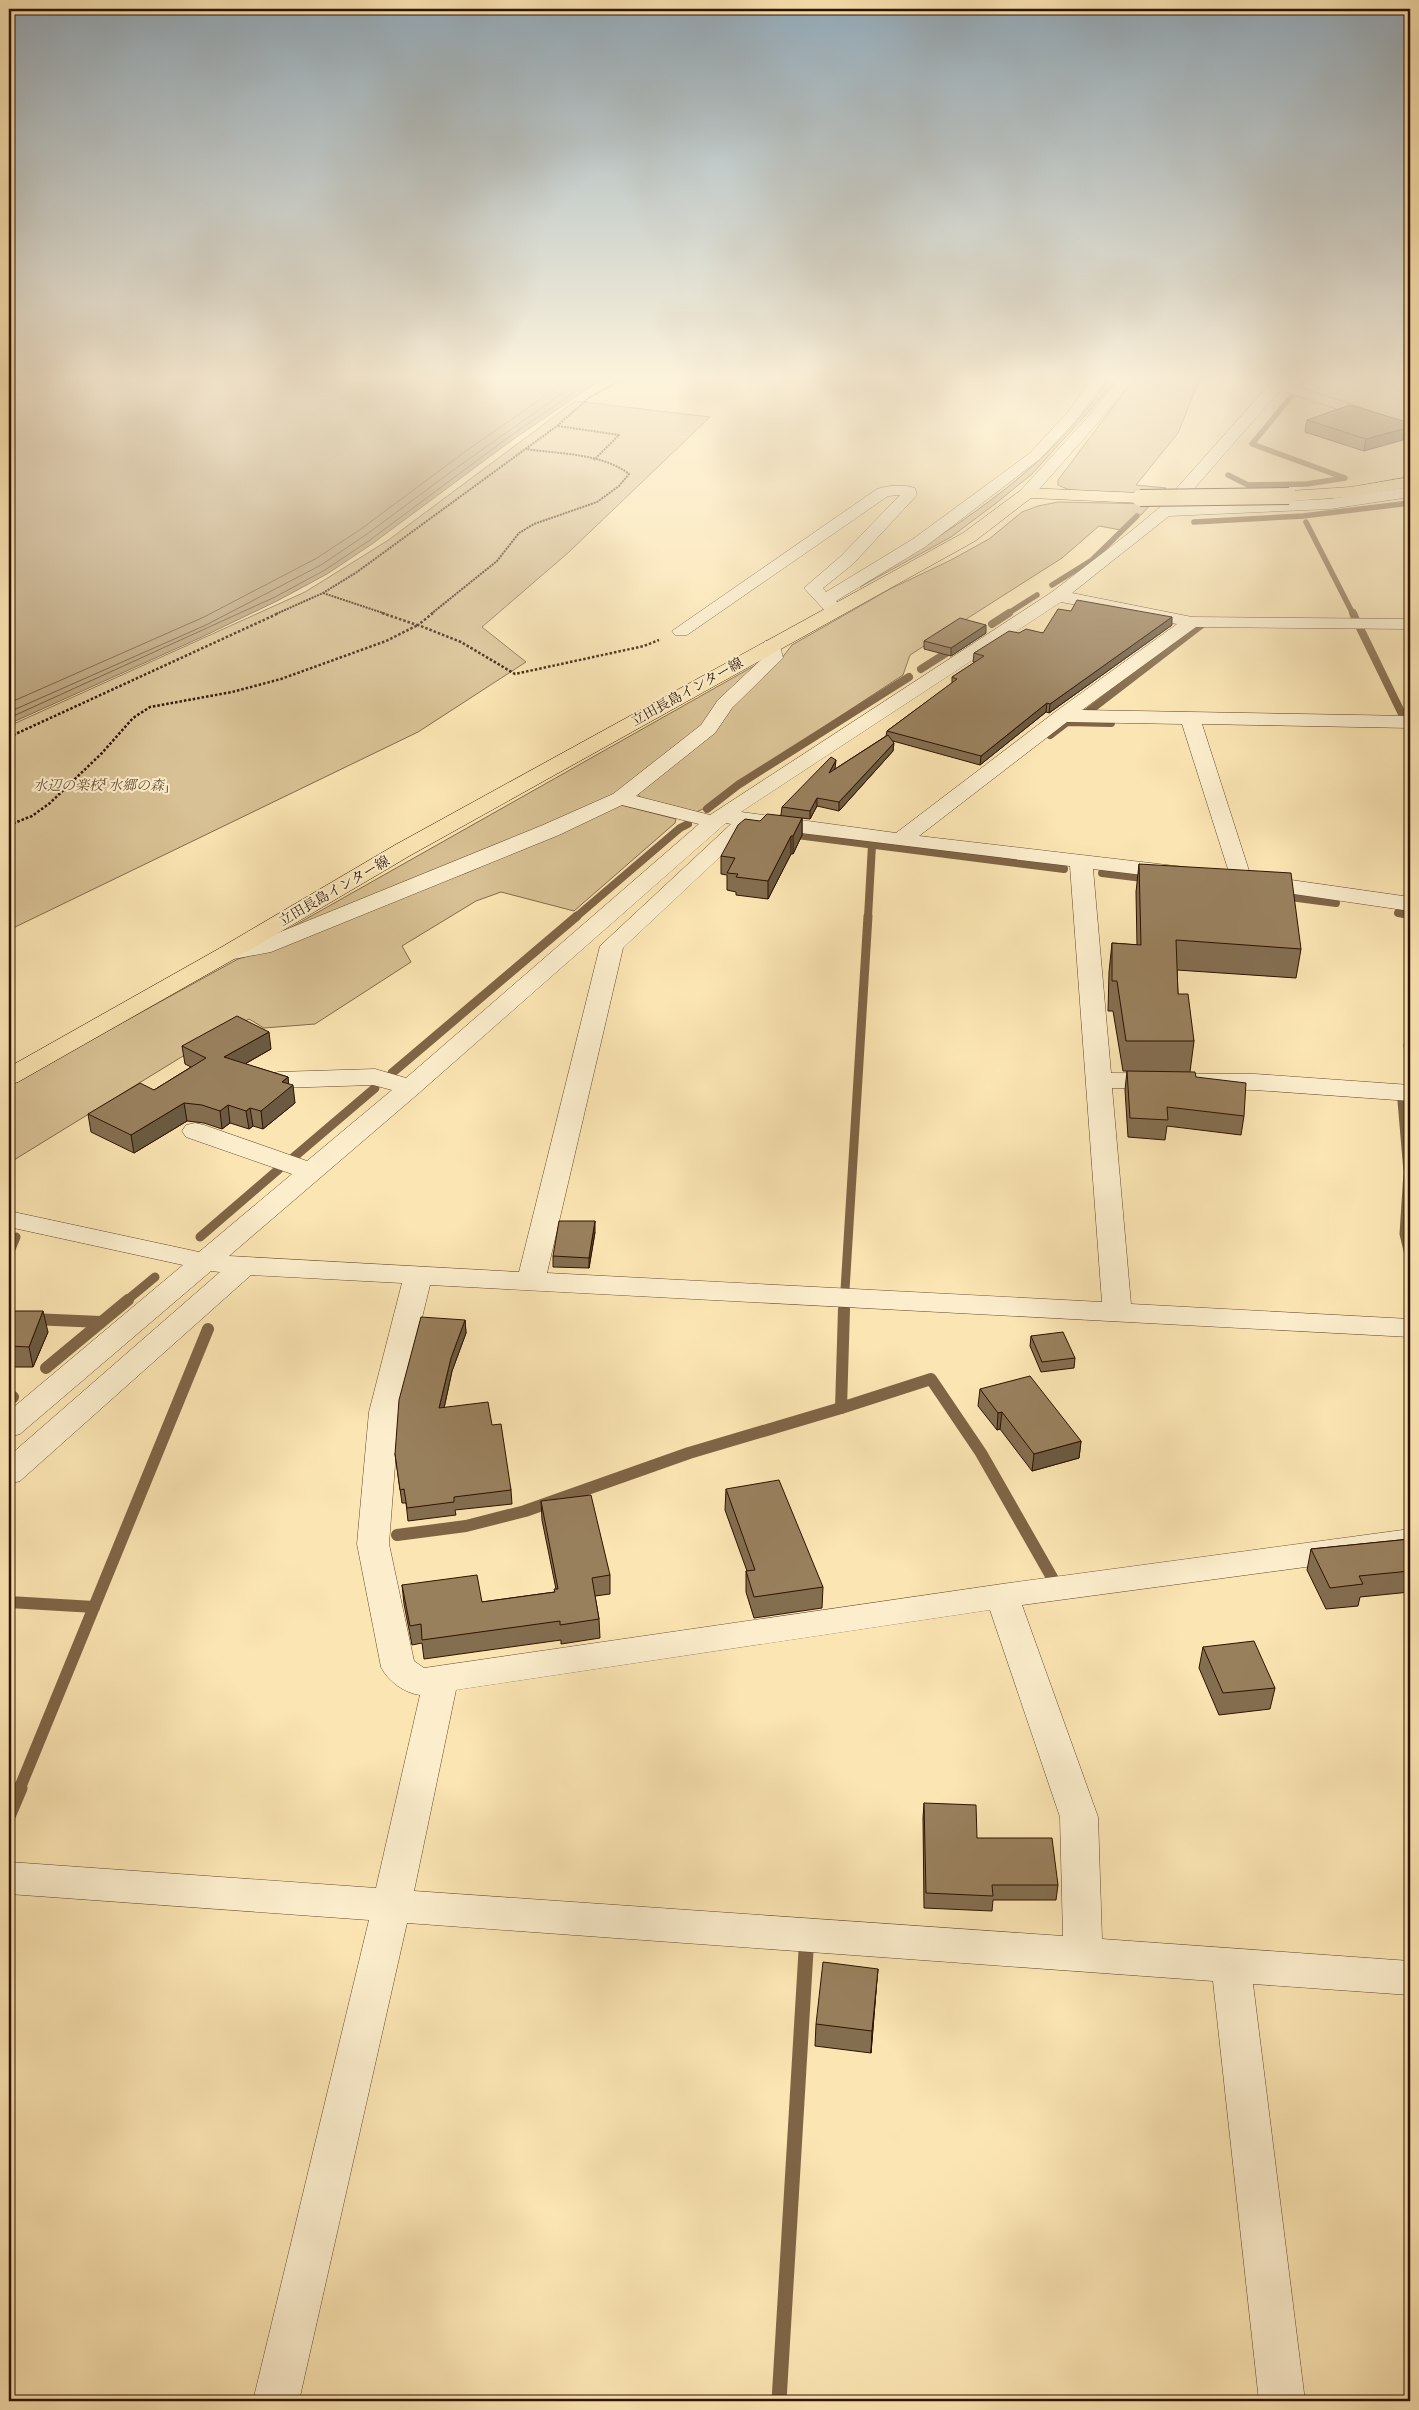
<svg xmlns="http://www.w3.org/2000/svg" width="1419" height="2410" viewBox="0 0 1419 2410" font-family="Cardo,'Noto Serif JP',serif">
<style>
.green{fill:#d8c194;stroke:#836a4a}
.water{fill:#b59d75;stroke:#7f6546}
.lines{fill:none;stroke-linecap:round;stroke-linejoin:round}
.shore{stroke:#72583a;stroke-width:1}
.stream-far4{stroke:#7f6546;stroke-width:5.5}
.stream-far3{stroke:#7f6546;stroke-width:8}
.stream-far2{stroke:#7f6546;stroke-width:9}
.stream-far1{stroke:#7f6546;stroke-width:12}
.stream{stroke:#7f6546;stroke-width:15}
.minor-casing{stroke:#61472c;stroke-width:1}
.major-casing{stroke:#2e1200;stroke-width:1}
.path-far1{stroke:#2e1200;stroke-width:2;stroke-dasharray:2 1;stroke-linecap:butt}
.path{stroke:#2e1200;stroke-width:2.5;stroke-dasharray:2.5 2;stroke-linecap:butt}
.minor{fill:#fceecd;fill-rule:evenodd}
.major{fill:#fbe5b2;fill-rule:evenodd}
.major-bridge-casing{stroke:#2e1200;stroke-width:18;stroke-linecap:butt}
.major-bridge{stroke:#fbe5b2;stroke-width:16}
.wall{fill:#846e50;stroke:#2e1200}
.shaded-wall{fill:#6b5a41;stroke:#2e1200}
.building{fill:#99805d;stroke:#2e1200}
.labels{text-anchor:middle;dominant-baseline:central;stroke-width:4;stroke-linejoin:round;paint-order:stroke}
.far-street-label{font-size:14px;fill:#2e1200;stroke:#fceecd}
.far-park-label{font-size:14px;font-style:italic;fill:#6a4f34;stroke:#fceecd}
</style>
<rect width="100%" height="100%" fill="#fbe5b2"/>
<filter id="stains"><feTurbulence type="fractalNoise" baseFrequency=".004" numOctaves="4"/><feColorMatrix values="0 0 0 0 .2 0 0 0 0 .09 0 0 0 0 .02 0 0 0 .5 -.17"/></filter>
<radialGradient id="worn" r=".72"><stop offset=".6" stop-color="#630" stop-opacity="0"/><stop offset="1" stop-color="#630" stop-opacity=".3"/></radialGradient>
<g class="green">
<path d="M1111 376H1119L1083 418 1032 474 995 504 951 537 860 587C938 537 1022 488 1081 416 1092 403 1101 389 1111 376Z"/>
<path d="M1136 376H1201L1178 433 1136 485 1166 488 1158 494C1132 493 1080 498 1058 485V480Z"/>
<polygon points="575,401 710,417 569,552 482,627 526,662 418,732 9,930 9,726 305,592 387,541"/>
<polygon points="1058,502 1151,504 1141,515 1135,515 1121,530 1099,526 1062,558 910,655 903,675 737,784 703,809 694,813 641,798 636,792 740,694 778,663 792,645 890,589 951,560 989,539 1022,512 1038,506"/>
<polygon points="761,662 704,727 611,797 267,941"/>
<polygon points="621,805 676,819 675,823 574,911 501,892 476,901 402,946 411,962 315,1024 264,1028 249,1019 188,1053 9,1163 9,1085 238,959 271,949 415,889 466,873"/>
</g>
<polygon class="water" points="9,376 611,376 599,381 508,443 372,544 327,574 277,601 202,637 9,724"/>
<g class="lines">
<g class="shore">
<polyline points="9,703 204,617 317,558 361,529 466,451 574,376"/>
<polyline points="9,712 206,625 321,565 367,534 459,466 587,376"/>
<polyline points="9,718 275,597 325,570 370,540 506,439 598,376"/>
</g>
<g class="stream-far4">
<polyline points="1299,387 1308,376"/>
<polyline points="1228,475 1248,485 1307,484 1345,478 1252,444 1294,393"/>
<polyline points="1194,522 1303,516 1410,503"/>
<polyline points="1306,522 1353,614"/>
<polyline points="1052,585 1092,560 1137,516"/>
<polyline points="1007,614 1037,595"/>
</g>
<g class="stream-far3">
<polyline points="1353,613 1356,620"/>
<polyline points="992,624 1009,613"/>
<polyline points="1359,626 1404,718"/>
<polyline points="921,669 954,648"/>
<polyline points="1085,714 1202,624"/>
<polyline points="1050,735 1067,722 1111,723"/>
<polyline points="707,809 738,785 909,677"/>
<polyline points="789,834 1064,869"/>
<polyline points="1102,873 1151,879"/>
<polyline points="1282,896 1336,903"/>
<polyline points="1398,913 1410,915"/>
<polyline points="576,917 680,828 688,824"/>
<polyline points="868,917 872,845"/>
</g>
<g class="stream-far2">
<polyline points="1408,1046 1410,1034"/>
<polyline points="392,1073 577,916"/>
<polyline points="1402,1101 1408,1172 1404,1234 1410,1259"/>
<polyline points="294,1157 375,1088"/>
<polyline points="200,1237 279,1169"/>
<polyline points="9,1254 16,1237"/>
<polyline points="845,1290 868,916"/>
<polyline points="126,1301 155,1277"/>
</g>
<g class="stream-far1">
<polyline points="9,1318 101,1322"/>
<polyline points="46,1368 128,1300"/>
<polyline points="9,1400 13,1397"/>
<polyline points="841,1408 931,1379 981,1453 1054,1581"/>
<polyline points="397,1535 466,1526 525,1511 689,1453 841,1408 844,1309"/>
<polyline points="9,1602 94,1607"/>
<polyline points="19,1790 208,1329"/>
</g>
<g class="stream">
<polyline points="9,1814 20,1788"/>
<polyline points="779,2401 806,1951"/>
</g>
<g class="minor-casing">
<g id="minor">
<path d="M1094 376H1108L1077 419 1040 459 925 547 836 601 843 610 840 614H828L804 588 841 556 900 495 888 496 687 635H675L672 631 877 489C890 485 902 484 915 488L917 495 853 564 823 588 826 592 913 539 1030 453 1067 413Z"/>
<polygon points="1121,376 1135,376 1096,425 1033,496 1021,496 1019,493 1021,490 1086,419"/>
<path d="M1277 376H1292L1287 383 1410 424V433L1280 390 1179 506 1330 499 1410 487V497L1330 509 1169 516 1072 593 1192 617 1410 619V629L1196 627 1082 710 1410 716V728L1202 724 1251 877 1256 875 1410 897V911L1233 885 1182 724 1067 722 919 836 1184 867 1187 872 1184 877 1176 879 1093 869 1111 1073 1255 1074 1410 1085V1101L1255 1090 1112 1088 1131 1304 1410 1319V1337L430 1285 399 1412 389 1544 414 1661 424 1668 1002 1584 1410 1529V1553L1022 1605 1098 1817 1102 1939 1410 1961V1995L1253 1984 1305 2401H1259L1213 1981 407 1923 299 2401H253L369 1920 9 1894V1862L376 1888 420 1695C404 1693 388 1681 381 1667L357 1544 369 1412 402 1283 251 1275 20 1481 9 1484V1456L220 1272 211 1271 20 1434 9 1437V1411L183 1265 9 1227V1211L199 1252 292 1174 186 1137 182 1131 186 1125 195 1123 204 1125 307 1161 392 1090 373 1085 278 1088 269 1085 265 1080 269 1075 278 1072 375 1069 406 1078 699 824 622 805 559 835 271 952 228 960 220 958 216 953 220 948 258 941 543 825 613 794 701 725 718 700 764 657 763 645 765 641H779L783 658 732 708 715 733 636 796 710 815 1052 592 1130 532 1159 508ZM1061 602 1177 624 1055 712 896 833 741 812ZM726 823 731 824 600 946 519 1272 229 1256 419 1093ZM752 827 1070 866 1102 1302 547 1273 623 948ZM990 1610 1060 1817 1063 1936 414 1891 456 1690Z"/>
</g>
</g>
<g class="major-casing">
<g id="major">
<polygon points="1410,477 1410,487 1351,497 1289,501 1283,499 1281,496 1283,493 1289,491 1351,487"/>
<polygon points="1027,488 1140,493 1146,495 1148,498 1146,501 1140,503 1031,498 975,541 411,855 236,958 18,1082 9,1085 9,1067 220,948 395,845 963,533 1021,490"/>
</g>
</g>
<g class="path-far1">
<polyline points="558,426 619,435 594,460"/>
<polyline points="323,593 386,614"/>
<polyline points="276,614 323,593 357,572 557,426 590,397 630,376"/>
<path d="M431 614 497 561 519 533 534 524 597 502 619 486 629 474C602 453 558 454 526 449"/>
</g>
<g class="path">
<polyline points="382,613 417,625"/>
<polyline points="433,613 418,625 461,642 515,674 644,646 659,640"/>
<polyline points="9,737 279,613"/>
<polyline points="9,825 32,816 50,803 102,753 133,718 150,707 232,692 281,679 386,641 418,625"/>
</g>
<use href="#minor" class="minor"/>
<use href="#major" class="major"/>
<g class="major-bridge-casing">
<polyline id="major-bridge" points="1140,498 1289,496"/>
</g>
<use href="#major-bridge" class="major-bridge"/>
</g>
<g class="wall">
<polygon points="1307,420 1410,423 1364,451 1305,432"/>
<polygon points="1172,625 1049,713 1046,712 980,765 893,741 893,751 839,811 817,806 810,819 802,818 802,835 793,854 791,854 768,899 736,895 736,892 727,890 727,875 721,874 721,856 760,821 781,815 782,807 835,769 886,736 887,731 952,683 952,677 975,662 973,662 974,653 1019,633 1043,633"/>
<polygon points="986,633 951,656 924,649 924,641"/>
<polygon points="1139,864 1301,949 1296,978 1177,970 1178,994 1194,1041 1190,1072 1244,1116 1241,1135 1167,1126 1165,1140 1128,1137 1125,1090 1127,1071 1123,1071 1113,1011 1108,1011 1109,972 1112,943 1137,945 1136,892"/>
<polygon points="182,1046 271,1049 245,1064 288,1077 288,1084 295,1103 263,1129 253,1126 249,1129 230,1123 222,1129 204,1123 187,1121 134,1153 91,1132 88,1114 154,1090 191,1067 185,1064"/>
<polygon points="595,1232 589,1268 553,1267 553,1256"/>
<polygon points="9,1311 48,1332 33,1367 9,1367"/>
<polygon points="465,1320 466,1333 452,1371 444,1408 492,1425 511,1490 512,1504 455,1510 456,1515 408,1521 406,1503 402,1503 395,1454"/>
<polygon points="1031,1336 1075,1358 1074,1368 1041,1372 1030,1346"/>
<polygon points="980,1389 1081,1441 1079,1458 1032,1471 1000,1429 997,1430 978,1406"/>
<polygon points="726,1489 823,1587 822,1608 754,1618 746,1592 746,1571 747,1571 725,1510"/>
<polygon points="541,1501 610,1575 610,1594 595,1596 599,1619 600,1638 561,1644 561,1640 424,1659 422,1643 412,1645 404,1604 402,1585 482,1602 555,1592 556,1589 542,1520"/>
<polygon points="1410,1539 1410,1592 1360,1597 1358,1606 1326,1609 1307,1570 1311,1549"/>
<polygon points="1203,1647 1275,1688 1270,1709 1219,1715 1199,1668"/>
<polygon points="1410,1665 1410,1687 1405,1677 1408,1666"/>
<polygon points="924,1803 977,1838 1058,1885 1056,1900 993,1900 992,1911 924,1908 923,1818"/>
<polygon points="876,1991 871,2053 815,2046 816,2024"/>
</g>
<g class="shaded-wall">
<polygon points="1410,427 1410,438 1364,451 1366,439"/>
<polygon points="1172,617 1172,625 1049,713 1050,704"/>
<polygon points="986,625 986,633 951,656 951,648"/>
<polygon points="1047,703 1046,712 980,765 981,756"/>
<polygon points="894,743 893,751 839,811 839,802"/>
<polygon points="836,760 835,769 829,782 829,773"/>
<polygon points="817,798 817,806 810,819 810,811"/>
<polygon points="802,818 802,835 793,854 793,836"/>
<polygon points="791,836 791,854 768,899 768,881"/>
<polygon points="269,1032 271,1049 227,1074 224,1057"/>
<polygon points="288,1077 289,1088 293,1085 295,1103 263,1129 261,1111 282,1082"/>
<polygon points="184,1103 187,1121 134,1153 131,1135"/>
<polygon points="228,1105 230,1123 222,1129 220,1111"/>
<polygon points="250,1108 253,1126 249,1129 246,1111"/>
<polygon points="595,1221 595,1232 589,1268 589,1258"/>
<polygon points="43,1311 48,1332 33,1367 29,1347"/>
<polygon points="465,1320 466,1333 452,1371 441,1422 439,1408 451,1358"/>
<polygon points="1002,1412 1000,1429 997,1430 998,1413"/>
<polygon points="1081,1441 1079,1458 1032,1471 1034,1454"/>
<polygon points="878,1969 876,1991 871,2053 872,2031"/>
</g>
<g class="building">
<polygon points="1350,405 1410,423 1410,427 1366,439 1307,420"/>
<polygon points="1077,600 1172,617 1050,704 1047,703 981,756 887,731 957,679 952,677 984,656 974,653 1009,631 1019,633 1026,629 1043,633 1058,609 1071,611"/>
<polygon points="960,618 986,625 951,648 924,641"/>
<polygon points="888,735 894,743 839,802 817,798 810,811 782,807 831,757 836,760 829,773"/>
<polygon points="767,814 802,818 793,836 791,836 768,881 736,877 738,874 727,873 735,858 721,856 738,825 745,819 760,821"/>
<polygon points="1139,864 1291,873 1301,949 1176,940 1178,994 1188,994 1194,1041 1126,1041 1117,981 1112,981 1112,943 1141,945"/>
<polygon points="237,1016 269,1032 224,1057 288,1077 282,1082 293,1085 261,1111 250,1108 246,1111 228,1105 220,1111 202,1105 184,1103 131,1135 88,1114 140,1083 154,1090 206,1058 182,1046"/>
<polygon points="1127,1071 1195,1072 1196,1077 1246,1083 1244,1116 1167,1107 1168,1120 1130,1118"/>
<polygon points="559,1221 595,1221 589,1258 553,1256"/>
<polygon points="9,1311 43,1311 29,1347 9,1346"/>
<polygon points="421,1317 465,1320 451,1358 439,1408 488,1402 492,1425 501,1424 511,1490 454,1497 454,1502 407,1508 404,1489 400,1490 395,1454 399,1400"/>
<polygon points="1063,1332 1075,1358 1042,1362 1031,1336"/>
<polygon points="1030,1376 1081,1441 1034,1454 1002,1412 998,1413 980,1389"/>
<polygon points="779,1480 823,1587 754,1597 746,1571 755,1570 726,1489"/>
<polygon points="591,1495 610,1575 592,1578 599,1619 560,1625 560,1621 422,1640 421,1624 410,1626 402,1585 477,1575 482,1602 555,1592 554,1589 558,1589 541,1501"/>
<polygon points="1410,1539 1410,1571 1359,1576 1363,1584 1330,1588 1311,1549"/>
<polygon points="1254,1641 1275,1688 1223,1693 1203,1647"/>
<polygon points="924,1803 976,1805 977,1838 1052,1838 1058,1885 992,1885 993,1896 926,1893"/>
<polygon points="823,1962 878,1969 872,2031 816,2024"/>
</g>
<linearGradient id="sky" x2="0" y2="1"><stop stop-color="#93abba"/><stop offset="0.53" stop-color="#fdf3dc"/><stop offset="1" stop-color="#fdf3dc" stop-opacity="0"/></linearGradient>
<rect width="1419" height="713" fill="url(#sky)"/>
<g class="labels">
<g class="far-street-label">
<text transform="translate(687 692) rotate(-29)">立田長島インター線</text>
<text transform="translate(334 891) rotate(-30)">立田長島インター線</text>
</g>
<g class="far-park-label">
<text x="101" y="785">水辺の楽校「水郷の森」</text>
</g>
</g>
<rect width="1419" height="2410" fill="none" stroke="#fbe5b2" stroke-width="30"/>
<rect x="10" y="10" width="1399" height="2390" fill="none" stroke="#2e1200" stroke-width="2.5"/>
<rect x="15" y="15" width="1389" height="2380" fill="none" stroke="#2e1200"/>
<rect width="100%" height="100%" filter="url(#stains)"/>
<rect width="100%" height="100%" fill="url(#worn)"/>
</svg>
